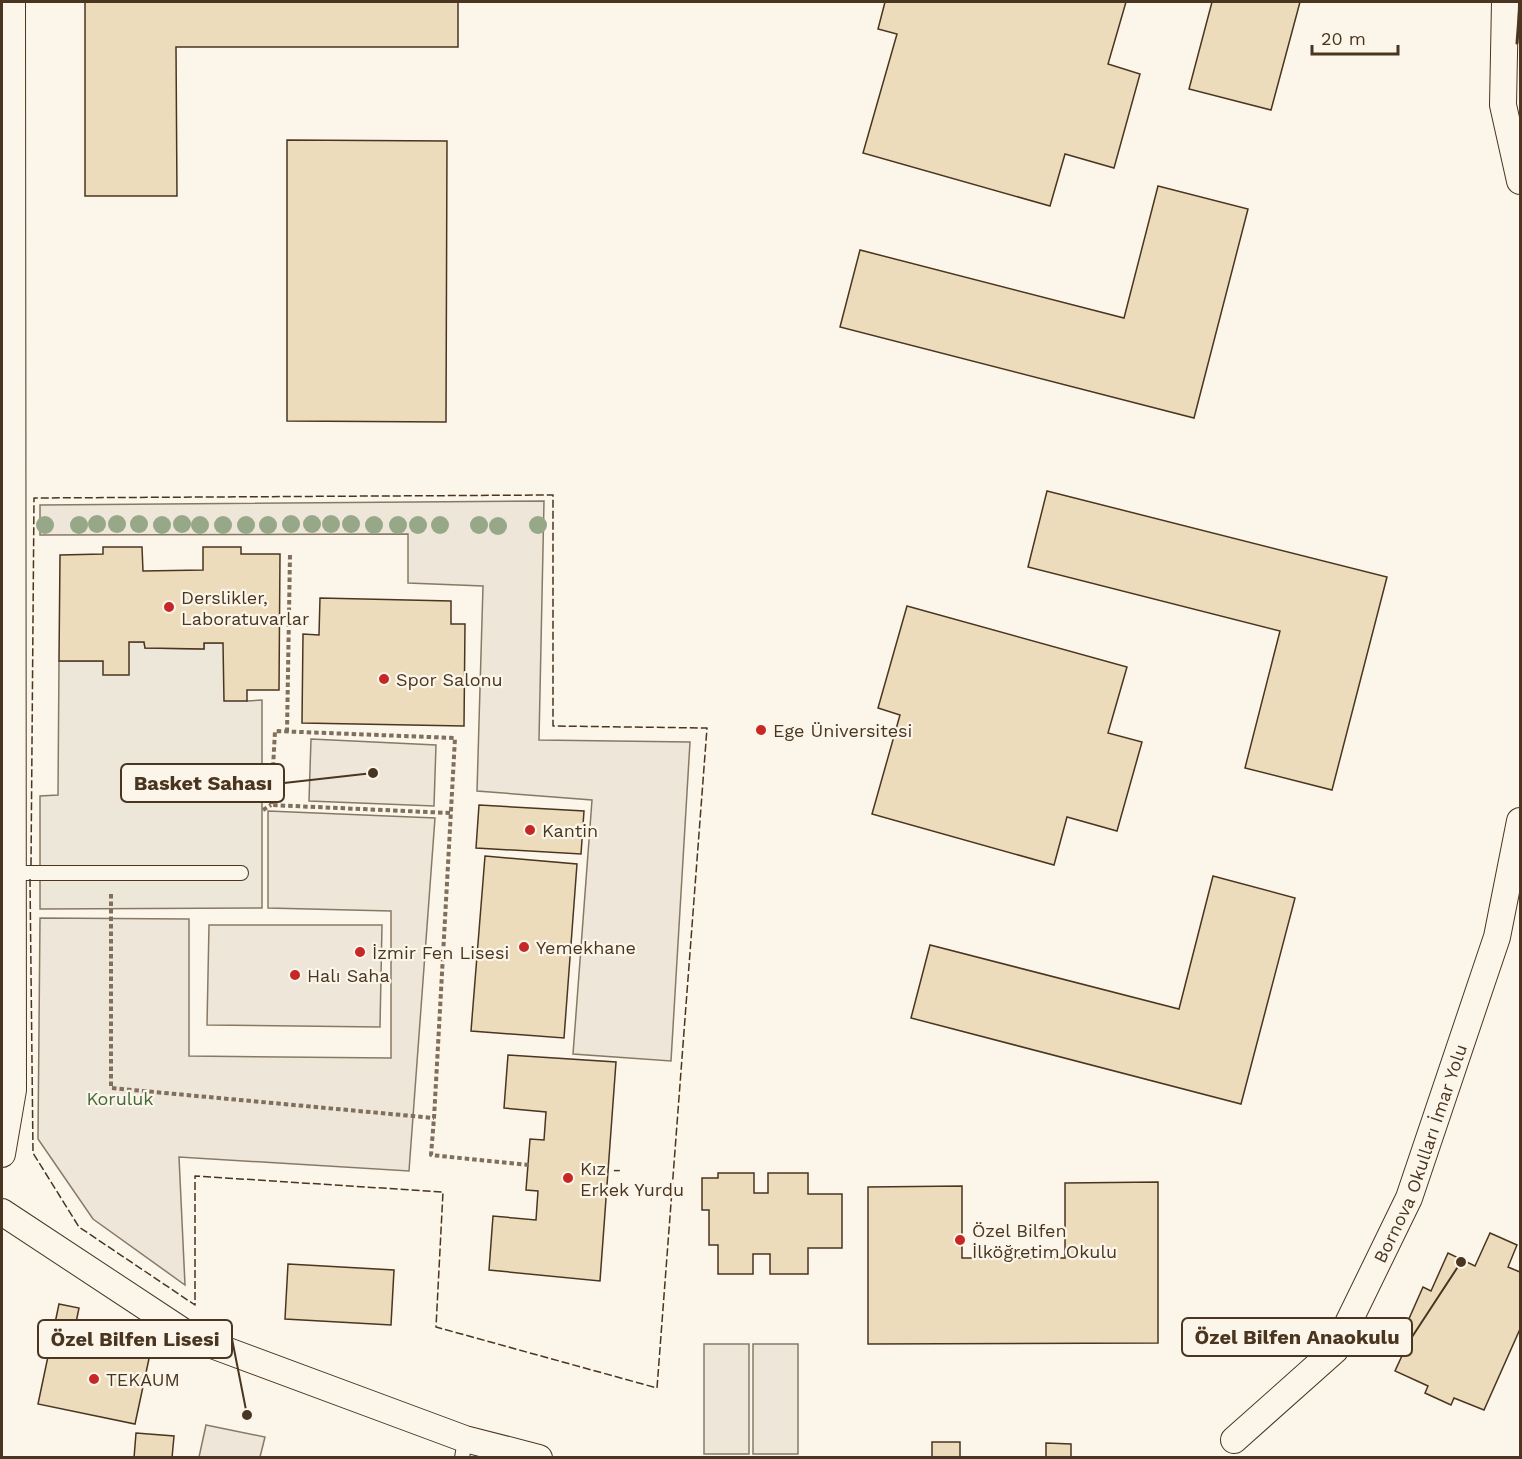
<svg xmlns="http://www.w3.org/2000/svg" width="1522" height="1459" viewBox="0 0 1522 1459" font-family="'Work Sans',sans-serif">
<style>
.green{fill:#ede6d9;stroke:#887966;stroke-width:1.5}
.parking{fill:#ede7d9;stroke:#887966;stroke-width:1.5}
.building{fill:#ecdcbc;stroke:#4a3520;stroke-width:1.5}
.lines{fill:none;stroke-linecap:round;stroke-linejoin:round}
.service-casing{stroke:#4a3520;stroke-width:16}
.minor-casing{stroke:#4a3520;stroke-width:28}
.path{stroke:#7f6f5c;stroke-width:4;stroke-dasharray:4.5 3;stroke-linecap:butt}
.service{stroke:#fbf6e9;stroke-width:14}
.minor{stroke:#fbf6e9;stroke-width:26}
.fence{stroke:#4a3520;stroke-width:1.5;stroke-dasharray:8 3;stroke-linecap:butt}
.wall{stroke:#4a3520;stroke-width:3}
.tree{fill:#96a887}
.poi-dot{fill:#c62828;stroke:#fbf6e9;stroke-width:2}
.labels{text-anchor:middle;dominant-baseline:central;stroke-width:4.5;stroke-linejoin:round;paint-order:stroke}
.poi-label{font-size:18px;fill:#4a3520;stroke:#fbf6e9;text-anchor:start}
.park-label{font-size:18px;fill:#436837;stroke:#fbf6e9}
.street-label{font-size:18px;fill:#4a3520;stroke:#fbf6e9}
.leader{fill:none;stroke:#4a3520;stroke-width:2}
.callout-dot{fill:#4a3520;stroke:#fbf6e9;stroke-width:2}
.callout{fill:#fbf6e9;stroke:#4a3520;stroke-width:2}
.callout-label{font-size:20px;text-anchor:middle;font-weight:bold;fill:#4a3520}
</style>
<rect width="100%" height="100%" fill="#fbf6e9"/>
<g class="green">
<polygon points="544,501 539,740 690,742 671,1061 573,1054 592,800 477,791 483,586 408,583 408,534 40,535 40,505"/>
<polygon points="311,739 436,745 434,806 309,801"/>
<polygon points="268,811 435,818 409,1171 179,1157 185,1285 93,1219 38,1139 40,918 189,919 189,1056 391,1058 391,911 268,908"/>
<polygon points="209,925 382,925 380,1027 207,1025"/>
<rect x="704" y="1344" width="45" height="110"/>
<rect x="753" y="1344" width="45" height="110"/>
<polygon points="206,1425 265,1437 260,1457 199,1457"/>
</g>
<polygon class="parking" points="129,642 144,642 145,648 204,649 204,643 223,643 247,701 262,700 262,908 40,909 40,796 58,795 59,661 103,661"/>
<g class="building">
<polygon points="85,2 458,2 458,47 176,47 177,196 85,196"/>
<polygon points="885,2 1126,2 1108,64 1140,74 1114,168 1065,154 1050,206 863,153 897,34 878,29"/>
<polygon points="1212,2 1300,2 1271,110 1189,89"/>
<polygon points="287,140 447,141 446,422 287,421"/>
<polygon points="1158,186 1248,209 1194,418 840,327 860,250 1124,318"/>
<polygon points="1047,491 1387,577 1332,790 1245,768 1280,631 1028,567"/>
<polygon points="103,547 142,547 143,571 203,570 203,547 241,547 241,554 280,554 279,690 247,690 247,701 224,701 223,643 204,643 204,649 145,648 144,642 129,642 129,675 103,675 103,661 59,661 60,555 103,554"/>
<polygon points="320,598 451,601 451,624 465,624 464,726 302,723 303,634 319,635"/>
<polygon points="907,606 1127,667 1108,733 1142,742 1117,831 1067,817 1054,865 872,814 900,715 878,708"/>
<polygon points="479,805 584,811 581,854 476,848"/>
<polygon points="485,856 577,864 564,1038 471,1031"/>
<polygon points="1213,876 1295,898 1241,1104 911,1018 930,945 1179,1009"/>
<polygon points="508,1055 616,1062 600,1281 489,1270 493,1216 536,1220 538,1191 526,1190 530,1139 544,1140 546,1112 504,1108"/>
<polygon points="718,1173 754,1173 754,1193 768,1193 768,1173 808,1173 808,1194 842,1194 842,1248 808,1248 808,1274 770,1274 770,1254 753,1254 753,1274 718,1274 718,1245 709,1245 709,1210 702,1210 702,1178 718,1178"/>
<polygon points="1158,1182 1158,1343 868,1344 868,1187 962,1186 962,1258 1065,1258 1065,1183"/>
<polygon points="1490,1233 1517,1245 1508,1267 1520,1272 1520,1329 1484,1410 1454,1398 1451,1405 1425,1393 1428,1386 1395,1371 1412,1334 1404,1330 1423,1287 1431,1291 1448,1253 1475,1266"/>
<polygon points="288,1264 394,1270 391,1325 285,1319"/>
<polygon points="59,1304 79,1308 73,1337 150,1354 135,1424 38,1404"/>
<polygon points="136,1433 174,1436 172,1458 134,1458"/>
<rect x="932" y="1442" width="28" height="16"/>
<polygon points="1046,1443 1071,1444 1071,1458 1046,1458"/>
</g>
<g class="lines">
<g class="service-casing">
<g id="service">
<polyline points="13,873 241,873"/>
<polyline points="462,1458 465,1439"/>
</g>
</g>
<g class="minor-casing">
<g id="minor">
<polyline points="1505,2 1503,105 1520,181"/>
<polyline points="2,1154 13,1090 12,2"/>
<polyline points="2,1212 193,1338 465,1439 539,1458"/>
<path id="s1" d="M1234 1440 1335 1350 1409 1198 1497 937 1520 821"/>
</g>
</g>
<g class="path">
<polyline points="287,732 290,554"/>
<polyline points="263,810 271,805"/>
<polyline points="450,813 271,805 275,731 455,738 434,1118 431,1155 529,1165"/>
<polyline points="111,894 111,1088 434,1118"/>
</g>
<use href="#service" class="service"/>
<use href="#minor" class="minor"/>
<polyline class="fence" points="30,879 33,1153 79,1227 195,1305 195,1176 443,1192 436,1327 657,1388 707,728 553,726 553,495 34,498 31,866"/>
<polyline class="wall" points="1517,43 1520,4"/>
</g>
<g class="tree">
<circle cx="97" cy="524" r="9"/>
<circle cx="117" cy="524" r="9"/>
<circle cx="139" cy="524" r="9"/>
<circle cx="182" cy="524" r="9"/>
<circle cx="291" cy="524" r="9"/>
<circle cx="312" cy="524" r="9"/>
<circle cx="331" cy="524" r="9"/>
<circle cx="351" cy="524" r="9"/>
<circle cx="45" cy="525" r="9"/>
<circle cx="79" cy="525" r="9"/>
<circle cx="162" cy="525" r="9"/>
<circle cx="200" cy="525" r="9"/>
<circle cx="223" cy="525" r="9"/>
<circle cx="246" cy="525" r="9"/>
<circle cx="268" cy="525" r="9"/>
<circle cx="374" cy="525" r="9"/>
<circle cx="398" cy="525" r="9"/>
<circle cx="418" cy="525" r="9"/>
<circle cx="440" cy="525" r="9"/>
<circle cx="479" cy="525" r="9"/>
<circle cx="538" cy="525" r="9"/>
<circle cx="498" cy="526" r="9"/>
</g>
<g class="poi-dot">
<circle cx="169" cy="607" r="6"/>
<circle cx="384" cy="679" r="6"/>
<circle cx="761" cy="730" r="6"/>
<circle cx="530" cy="830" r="6"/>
<circle cx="524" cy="947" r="6"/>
<circle cx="360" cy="952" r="6"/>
<circle cx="295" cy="975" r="6"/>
<circle cx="568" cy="1178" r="6"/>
<circle cx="960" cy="1240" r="6"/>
<circle cx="94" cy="1379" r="6"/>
</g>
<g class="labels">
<g class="poi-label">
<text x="181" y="597">Derslikler,<tspan x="181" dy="21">Laboratuvarlar</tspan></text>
<text x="396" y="679">Spor Salonu</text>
<text x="773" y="730">Ege Üniversitesi</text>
<text x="542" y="830">Kantin</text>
<text x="536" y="947">Yemekhane</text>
<text x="372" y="952">İzmir Fen Lisesi</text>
<text x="307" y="975">Halı Saha</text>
<text x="580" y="1168">Kız -<tspan x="580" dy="21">Erkek Yurdu</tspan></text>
<text x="972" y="1230">Özel Bilfen<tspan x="972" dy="21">İlköğretim Okulu</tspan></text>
<text x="106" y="1379">TEKAUM</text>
</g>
<g class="park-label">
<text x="120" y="1098">Koruluk</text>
</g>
<g class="street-label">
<text stroke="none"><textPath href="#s1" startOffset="350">Bornova Okulları İmar Yolu</textPath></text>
</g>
</g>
<path class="leader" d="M373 773L284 783M1461 1262L1412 1337M247 1415L232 1339"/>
<g class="callout-dot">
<circle cx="373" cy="773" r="6"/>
<circle cx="1461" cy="1262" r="6"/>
<circle cx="247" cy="1415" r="6"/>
</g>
<g class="callout">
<rect x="121" y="764" width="163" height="38" rx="6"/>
<rect x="1182" y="1318" width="230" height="38" rx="6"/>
<rect x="38" y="1320" width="194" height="38" rx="6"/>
</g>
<g class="callout-label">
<text x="203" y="790">Basket Sahası</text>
<text x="1297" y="1344">Özel Bilfen Anaokulu</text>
<text x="135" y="1346">Özel Bilfen Lisesi</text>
</g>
<rect width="1522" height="1459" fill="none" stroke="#4a3520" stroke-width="6"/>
<path d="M1312 45v9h86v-9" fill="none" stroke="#4a3520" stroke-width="3"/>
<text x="1321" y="45" font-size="18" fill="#4a3520" stroke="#fbf6e9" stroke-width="4.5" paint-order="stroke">20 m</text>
</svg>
